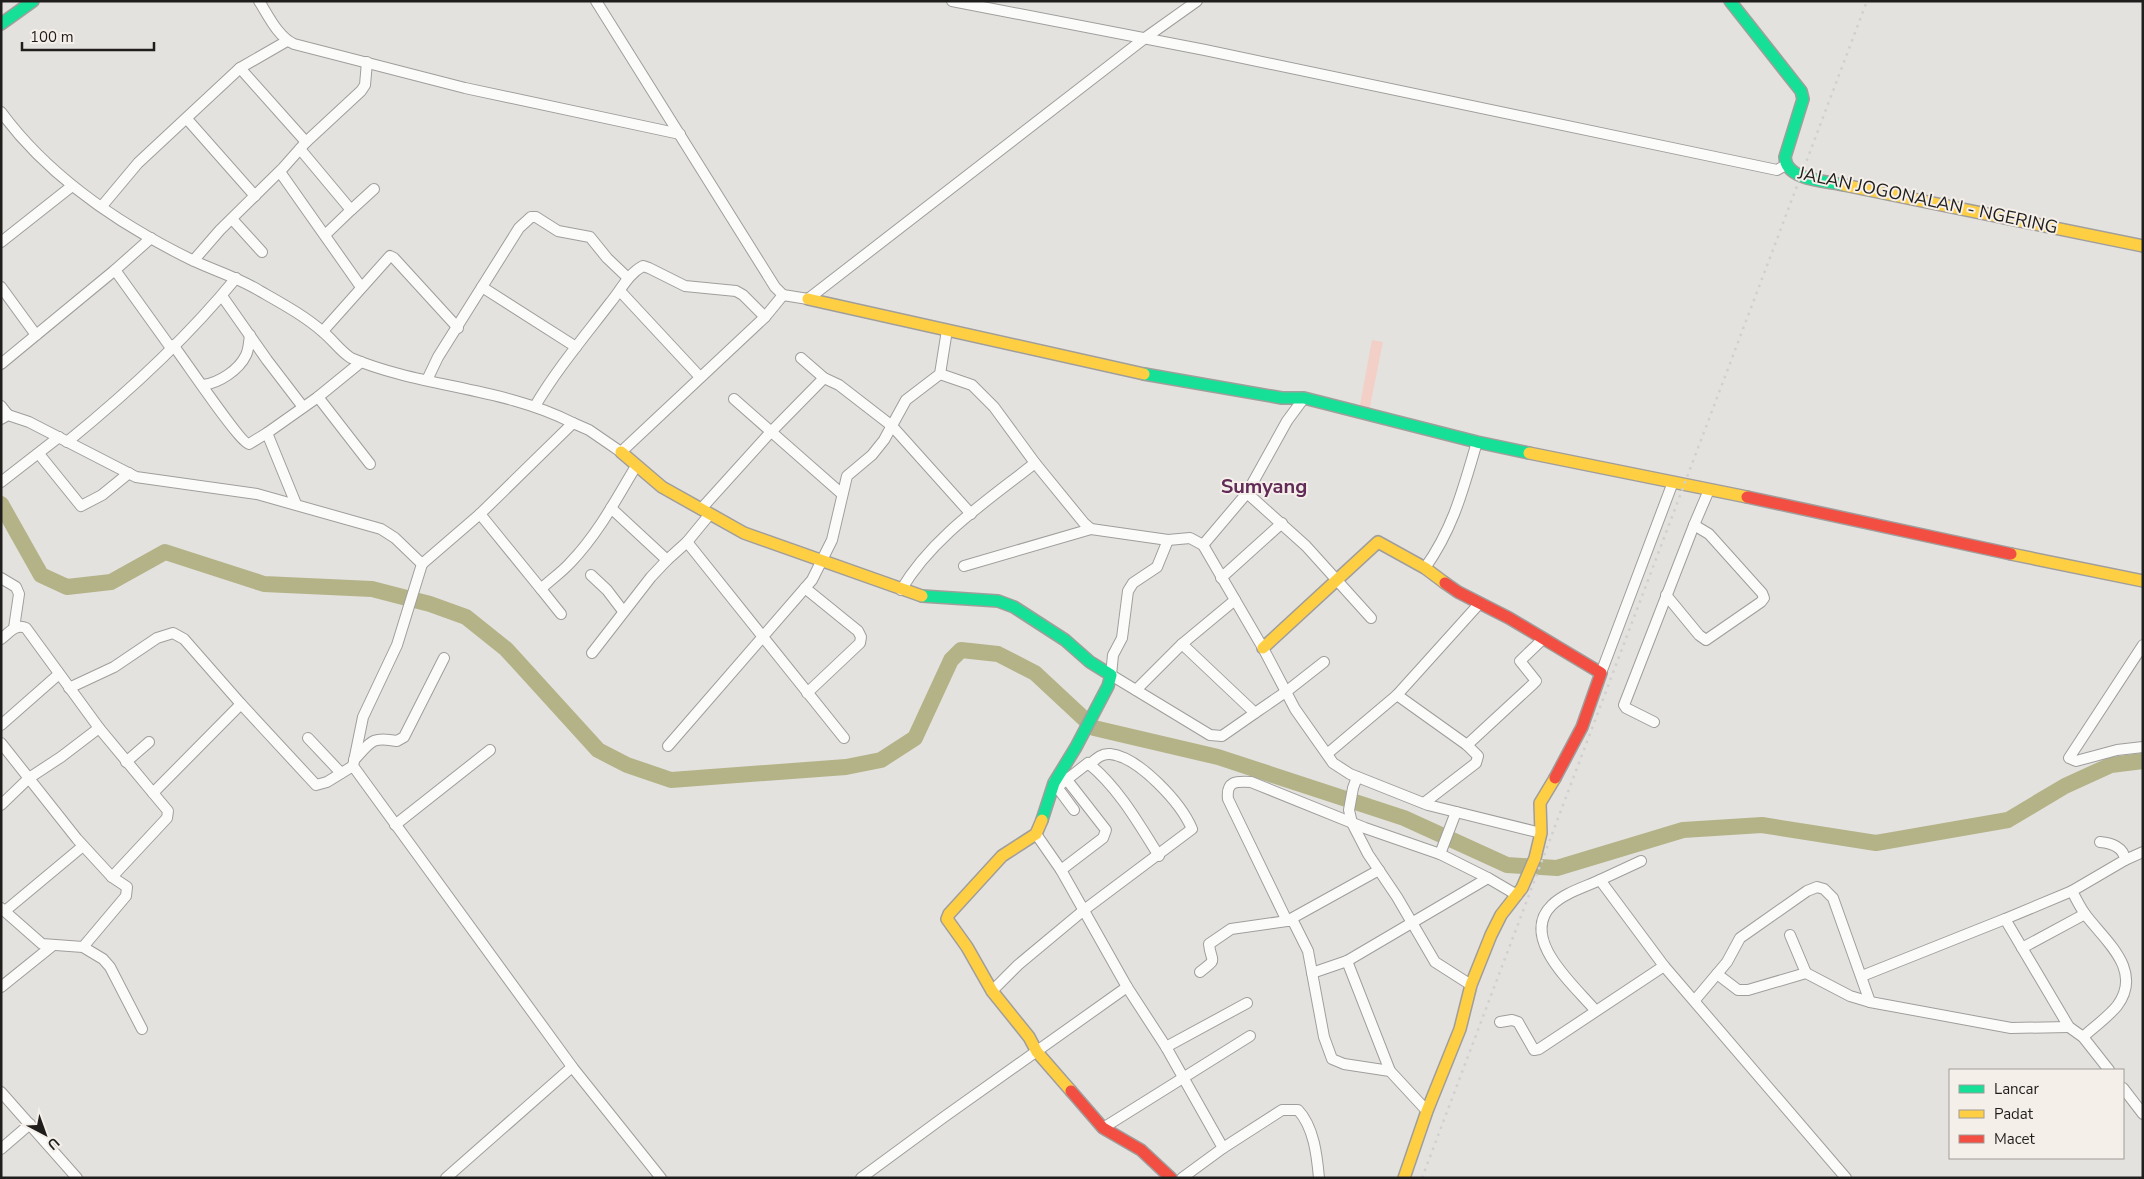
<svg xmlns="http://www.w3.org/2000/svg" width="2144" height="1179" viewBox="0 0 2144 1179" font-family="'Nunito Sans',sans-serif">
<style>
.green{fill:#f2d0c7}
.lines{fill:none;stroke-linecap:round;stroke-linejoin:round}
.river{stroke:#b4b388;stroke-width:16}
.street-casing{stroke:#a09e9c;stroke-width:12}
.fast-casing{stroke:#a09e9c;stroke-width:14}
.slow-casing{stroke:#a09e9c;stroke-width:14}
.jam-casing{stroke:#a09e9c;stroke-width:14}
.street{stroke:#fbfbfa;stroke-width:10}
.fast{stroke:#16e098;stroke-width:11}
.slow{stroke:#ffcf43;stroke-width:11}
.jam{stroke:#f24e42;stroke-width:11}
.rail{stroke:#d0d0cf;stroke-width:2.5;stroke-dasharray:2.5 5;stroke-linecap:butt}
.labels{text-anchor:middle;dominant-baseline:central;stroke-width:4;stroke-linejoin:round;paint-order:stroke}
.street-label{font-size:18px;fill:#201e1c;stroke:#f5efea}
.quarter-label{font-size:20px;font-weight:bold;fill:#612a57;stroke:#f5efea}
</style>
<rect width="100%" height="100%" fill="#e4e2df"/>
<polygon class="green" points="1372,340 1383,342 1369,412 1359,410"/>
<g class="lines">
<polyline class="river" points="1,504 41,575 67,587 111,582 165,552 264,584 372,589 430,604 466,617 506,649 598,750 627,765 671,780 846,767 881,760 915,738 951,660 961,650 998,654 1035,673 1094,728 1218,757 1404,818 1507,865 1557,868 1683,830 1762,825 1876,843 2008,820 2065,786 2111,765 2143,761"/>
<g class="street-casing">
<g id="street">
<path d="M259 1C268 15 278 37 294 44L465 88 680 134"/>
<polyline points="596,1 775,287 783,295 808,299 1145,38 1197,1"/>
<polyline points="952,1 1205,50 1777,170 1786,165"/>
<polyline points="240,68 306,142"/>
<path d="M1 112C49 177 122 226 194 261 216 271 239 278 260 291 281 303 305 316 323 332 333 340 340 351 351 358 422 388 503 387 573 423"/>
<polyline points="187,119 255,196"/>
<polyline points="300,149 351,210 374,189"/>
<polyline points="280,172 361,287"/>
<polyline points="102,206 138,163 240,68 287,41"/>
<polyline points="232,219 262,252"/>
<polyline points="325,235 351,210"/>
<polyline points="1,242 72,186"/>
<polyline points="194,260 220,230 283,168 306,142 361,91 365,85 367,62"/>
<polyline points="115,270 171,348"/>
<polyline points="1,287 36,335"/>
<polyline points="482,287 576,347"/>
<polyline points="620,291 700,377"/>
<polyline points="222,296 267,360 303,407"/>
<polyline points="323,331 390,256 394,258 458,328"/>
<path d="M173 345C184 359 240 443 249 444L267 433 296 504"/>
<polyline points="801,358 824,378 839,385 892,426 971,514"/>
<polyline points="1,364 115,270 151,238"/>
<polyline points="940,374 972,385 994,407 1035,463 1084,523 1091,529 1168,540 1190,538 1203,545 1263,648 1295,709 1333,763 1350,774 1428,805 1541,833"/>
<polyline points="427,380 438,357 519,228 531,217 536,217 558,231 590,237 607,258 628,278"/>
<path d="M203 385C219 383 239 370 246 355 249 349 249 341 250 335"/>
<polyline points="318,397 370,464"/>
<polyline points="734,399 842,494"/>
<polyline points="1,406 8,415"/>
<path d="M535 406C557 369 584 337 610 303 621 290 628 274 643 266L649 268 685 286 736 291 743 295 765 317"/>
<polyline points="1,419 8,415 29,422 136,477 257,494 381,529 395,538 422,564 480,514 573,423 589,430 621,452 765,317 783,295"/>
<polyline points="267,433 318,397 361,362"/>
<path d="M67 442C126 394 188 337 236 278"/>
<polyline points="39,454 81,506 102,495 129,473"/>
<polyline points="1,482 59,437"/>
<polyline points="1247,493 1287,421 1304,398"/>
<polyline points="611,508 667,560"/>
<polyline points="701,509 768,435 824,378"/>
<path d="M480 514 541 589C550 580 561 573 570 563 597 535 616 500 636 466"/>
<polyline points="1168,540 1157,567 1133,583 1128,591 1122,638 1113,655 1111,675 1210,735 1222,736 1255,713"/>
<polyline points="687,542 844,738"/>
<polyline points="1203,545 1247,493 1306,546 1371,618"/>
<polyline points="422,564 397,645 363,717 353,766 573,1068 661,1178"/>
<polyline points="964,566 1091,529"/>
<path d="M1425 568C1454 527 1463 489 1477 442"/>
<polyline points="591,575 607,590 623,611"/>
<polyline points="1,578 16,587 19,594 14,628"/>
<polyline points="1221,578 1282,523"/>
<polyline points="805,588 858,631 861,637 860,643 807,693"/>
<polyline points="541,589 561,614"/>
<path d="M901 590C932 537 987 501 1035 463"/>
<polyline points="1666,595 1699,635 1706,640 1761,602 1764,598 1762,593 1709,534 1694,525"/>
<polyline points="1235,600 1182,644 1255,713 1287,691 1324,662"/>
<path d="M1 639C9 633 16 623 26 628L99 728 153 793 241 704 316 785 327 782 353 766"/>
<polyline points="2143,645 2069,758 2076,761 2117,750 2143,747"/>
<polyline points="592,653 651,577 667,560 687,542 710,514"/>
<polyline points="1601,673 1673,482"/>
<polyline points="69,688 114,667 157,638 173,633 184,639 241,704"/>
<polyline points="1136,690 1182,644"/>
<polyline points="1397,695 1467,745 1478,756 1476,763 1424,803"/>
<polyline points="1654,722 1626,708 1624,705 1694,525 1709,490"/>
<polyline points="1,725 59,674"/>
<polyline points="308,738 341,773"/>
<polyline points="1,743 77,839 112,877 127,887 126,896 83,947"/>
<polyline points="1467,745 1533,684 1536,681 1520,661 1543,639"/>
<polyline points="668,746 812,580 832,540 847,476 872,455 884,440 906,400 940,374 947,330"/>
<polyline points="1327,754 1397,695 1479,604"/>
<path d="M354 760C371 742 371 736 397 741L404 737 444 658"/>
<polyline points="126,762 149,742"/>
<polyline points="1357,777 1353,788 1349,810 1352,823 1368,854 1397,897 1435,962 1471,985"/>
<path d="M1054 782 1061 784 1088 763C1118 787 1139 824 1159 856"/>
<polyline points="1054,783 1074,810"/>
<polyline points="1,805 29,778 61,757 99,728"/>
<polyline points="395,825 490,750"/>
<polyline points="1036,834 1061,870 1127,987 1166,1047 1223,1148 1182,1178"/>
<polyline points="1440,854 1456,812"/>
<polyline points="2125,860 2143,852"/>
<polyline points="1641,861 1600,880 1664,966 1846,1178"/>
<polyline points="1061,870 1103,838 1106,830 1067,780"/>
<polyline points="112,877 167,818 168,811 153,793"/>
<polyline points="1,908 42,944 83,947 103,959 110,967 142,1029"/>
<polyline points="5,911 83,846"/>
<polyline points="2005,919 2072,891"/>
<polyline points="1790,935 1806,973"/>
<polyline points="2022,948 2085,914"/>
<polyline points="1347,961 1390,1071"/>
<path d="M1200 972C1219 957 1211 964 1209 944L1231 929 1287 921 1379 870"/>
<polyline points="1312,973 1347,961 1488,878"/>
<polyline points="1717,974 1738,990 1748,990 1806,973 1850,996 1870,1002 2011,1028 2069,1027"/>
<polyline points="1862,976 2005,919 2069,1027 2083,1037 2109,1070"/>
<polyline points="1,987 52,946"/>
<path d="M992 991 1018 965 1084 910 1192 829C1181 803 1139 757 1110 754 1101 753 1095 760 1089 765"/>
<polyline points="1695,1000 1727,962 1740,938 1807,891 1817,887 1824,889 1833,898 1870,1002"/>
<path d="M1595 1010C1575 986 1518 938 1552 905 1564 893 1585 887 1600 880"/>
<polyline points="1500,1022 1512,1020 1518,1022 1534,1050 1539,1049 1664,966"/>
<path d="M2083 1037C2094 1027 2108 1017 2117 1006 2144 970 2105 941 2085 914 2080 907 2076 899 2072 891L2125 860C2124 847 2111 843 2100 842"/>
<polyline points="1166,1047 1247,1003"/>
<polyline points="2123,1088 2143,1114"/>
<polyline points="1,1092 77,1178"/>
<path d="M1427 1111 1390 1071 1344 1064 1332 1059 1324 1037 1308 951 1293 921H1287L1228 799C1226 781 1236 781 1251 782L1365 828 1440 854 1488 878 1517 895"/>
<polyline points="1103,1128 1250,1036"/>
<path d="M1223 1148 1282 1110H1298C1314 1127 1317 1156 1319 1178"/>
<polyline points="1,1149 30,1124"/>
<polyline points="446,1178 572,1067"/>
<polyline points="861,1178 944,1117 1127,987"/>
</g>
</g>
<g class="fast-casing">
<g id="fast">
<path d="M1730 1 1801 91 1803 99 1785 157C1786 181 1827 181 1844 185"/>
<polyline points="1,24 33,1"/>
<polyline points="1144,374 1282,398 1304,398 1477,442 1529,453"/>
<polyline points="922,596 998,601 1014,607 1065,640 1090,662 1111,675 1108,686 1076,747 1054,783 1042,820"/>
</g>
</g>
<g class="slow-casing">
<g id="slow">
<polyline points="1844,185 2143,246"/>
<polyline points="808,299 1144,374"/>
<polyline points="621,452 662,487 744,533 922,596"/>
<polyline points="1529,453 1747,497"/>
<polyline points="2011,554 2143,581"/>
<polyline points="1263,648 1378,542 1425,568 1445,583"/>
<polyline points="1042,820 1036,834 1002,856 949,914 947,919 967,947 992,991 1029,1037 1037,1052 1071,1091"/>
<polyline points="1404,1178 1427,1111 1460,1029 1471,985 1491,935 1501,915 1522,888 1535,858 1541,833 1540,803 1555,778"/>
</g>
</g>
<g class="jam-casing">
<g id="jam">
<polyline points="1747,497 2011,554"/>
<polyline points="1445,583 1458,592 1509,618 1601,673 1582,727 1555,778"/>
<polyline points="1071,1091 1103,1128 1141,1150 1171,1178"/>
</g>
</g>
<use href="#street" class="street"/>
<use href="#fast" class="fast"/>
<use href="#slow" class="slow"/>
<use href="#jam" class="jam"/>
<polyline class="rail" points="1422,1178 1867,1"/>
</g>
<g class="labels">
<g class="street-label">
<text transform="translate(1928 200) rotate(12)">JALAN JOGONALAN - NGERING</text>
</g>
<g class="quarter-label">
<text x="1264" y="486">Sumyang</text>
</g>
</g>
<rect width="2144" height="1179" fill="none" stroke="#201e1c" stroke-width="5"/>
<rect x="1949" y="1069" width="175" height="90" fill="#f5efea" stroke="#a09b98"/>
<rect x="1959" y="1085" width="25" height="8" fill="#16e098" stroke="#a09b98"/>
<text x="1994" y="1094" font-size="15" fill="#201e1c">Lancar</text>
<rect x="1959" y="1110" width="25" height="8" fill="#ffcf43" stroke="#a09b98"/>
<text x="1994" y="1119" font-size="15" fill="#201e1c">Padat</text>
<rect x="1959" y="1135" width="25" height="8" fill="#f24e42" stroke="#a09b98"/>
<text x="1994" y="1144" font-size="15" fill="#201e1c">Macet</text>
<g transform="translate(45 1134) rotate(139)" stroke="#f5efea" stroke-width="4" paint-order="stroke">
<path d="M0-4L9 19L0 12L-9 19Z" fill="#201e1c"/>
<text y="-8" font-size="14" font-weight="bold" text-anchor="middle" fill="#201e1c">U</text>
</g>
<path d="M22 42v8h132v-8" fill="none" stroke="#201e1c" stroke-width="2.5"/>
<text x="30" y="42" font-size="15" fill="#201e1c" stroke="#f5efea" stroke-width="4" paint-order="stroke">100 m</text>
</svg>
